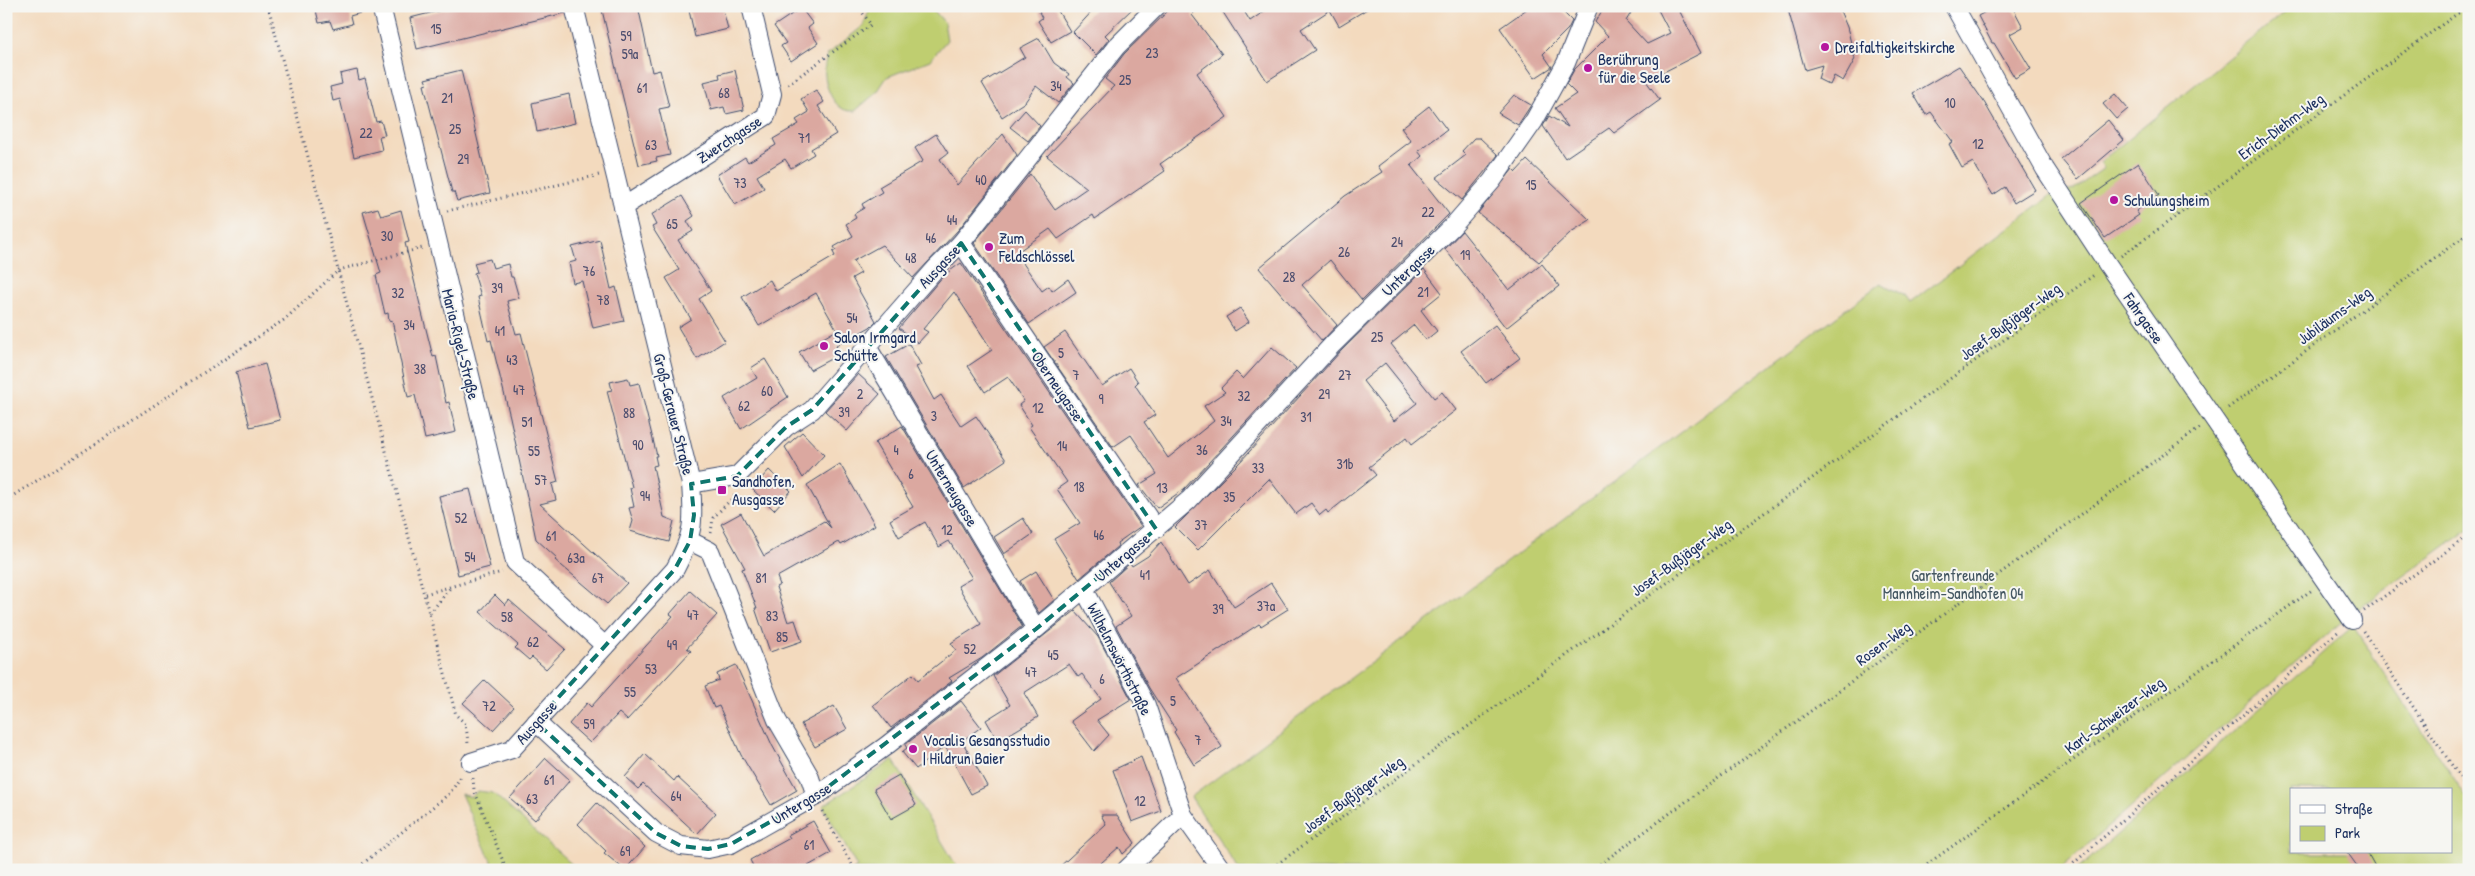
<svg xmlns="http://www.w3.org/2000/svg" width="2475" height="876" viewBox="0 0 2475 876" font-family="'Patrick Hand',sans-serif">
<style>
.green{fill:#bfce70;stroke:#6d7e67;fill-rule:evenodd}
.building{fill:#dba8a0;fill-rule:evenodd}
.lines{fill:none;stroke-linecap:round;stroke-linejoin:round}
.street-casing{stroke:#3b496c;stroke-width:20}
.path{stroke:#3b496c;stroke-width:3;stroke-dasharray:1 4;stroke-linecap:butt}
.street{stroke:#fff;stroke-width:18}
.marked{fill:none;stroke:#0f766e;stroke-width:4;stroke-dasharray:10 6;stroke-linejoin:round}
.poi-dot{fill:#b5179e;stroke:#f6f6f2;stroke-width:2}
.labels{text-anchor:middle;dominant-baseline:central;stroke-width:4;stroke-linejoin:round;paint-order:stroke}
.number-label{font-size:14px;fill:#4b4d6e}
.poi-label{font-size:16px;fill:#1b2f5e;stroke:#f6f6f2;text-anchor:start}
.street-label{font-size:16px;fill:#1b2f5e;stroke:#f6f6f2}
.park-label{font-size:16px;fill:#445762;stroke:#f6f6f2}
</style>
<rect width="100%" height="100%" fill="#f6f6f2"/>
<filter id="ink" filterUnits="userSpaceOnUse"><feTurbulence type="fractalNoise" baseFrequency=".02" numOctaves="2"/><feDisplacementMap in="SourceGraphic" scale="10" xChannelSelector="R" yChannelSelector="G"/><feConvolveMatrix kernelMatrix="1 2 1 2 8 2 1 2 1" color-interpolation-filters="sRGB"/></filter>
<filter id="wash" filterUnits="userSpaceOnUse"><feTurbulence type="fractalNoise" baseFrequency=".0096" numOctaves="4" result="noise"/><feDisplacementMap in="SourceGraphic" scale="20" xChannelSelector="R" yChannelSelector="G"/><feGaussianBlur stdDeviation="1.12" result="paint"/><feColorMatrix in="noise" values="0 0 0 0 0 0 0 0 0 0 0 0 0 0 0 0 0 1.4 0 .05"/><feComposite in="paint" operator="in"/></filter>
<g filter="url(#wash)">
<rect width="100%" height="100%" fill="#f3dabe"/>
<g class="green">
<path d="M871 6H930L944 22 947 40 930 60 887 77 877 92 855 111C852 111 846 111 843 109 827 100 820 70 828 54L863 26Z"/>
<polygon points="2292,6 2469,6 2469,529 2346,618 2059,870 1239,870 1191,797 1881,283 1905,296 1910,303 2050,196 2073,190 2104,168 2100,162"/>
<path d="M2353 626 2469 801V870H2077ZM2291 790H2451V852H2291Z"/>
<polygon points="893,760 959,870 853,870 857,867 823,806"/>
<polygon points="478,791 493,793 578,870 495,870 461,794 471,797"/>
</g>
<g id="blocks">
<g class="building">
<polygon points="315,6 366,6 367,11 350,16 352,24 333,29 330,21 319,23"/>
<polygon points="458,6 564,6 565,13 417,49 410,18"/>
<polygon points="601,6 638,6 652,72 660,70 669,107 659,109 670,155 656,158 657,161 639,165"/>
<polygon points="688,6 722,6 728,29 695,37"/>
<polygon points="1049,6 1055,6 1070,31 1051,42 1038,21 1042,18 1039,12"/>
<polygon points="1097,6 1135,6 1105,35 1109,39 1096,55 1073,32"/>
<polygon points="1173,6 1200,6 1192,15 1222,54 1197,73 1227,117 1160,164 1165,171 1095,219 1093,215 1058,239 1050,229 1016,253 1042,291 1049,286 1052,291 1068,279 1076,292 1029,324 974,243 1030,174 1055,210 1087,188 1047,156 1114,86 1105,79 1124,54"/>
<polygon points="1219,6 1241,6 1250,21 1272,6 1372,6 1339,26 1330,10 1301,29 1315,50 1267,81"/>
<polygon points="1531,6 1557,6 1572,21 1568,29 1543,54 1552,67 1535,78 1500,28"/>
<polygon points="1605,6 1635,6 1626,21 1647,44 1670,33 1656,6 1677,6 1701,53 1646,81 1660,100 1614,133 1609,128 1565,158 1543,126 1549,116 1568,127 1555,108 1576,94 1566,84 1574,70 1608,36 1595,22"/>
<polygon points="1787,6 1838,6 1847,27 1855,59 1843,81 1834,76 1830,85 1818,79 1822,65 1805,70"/>
<polygon points="1996,6 2012,6 2023,27 2010,34 2031,69 2015,78 1994,43 1992,43 1978,16"/>
<polygon points="801,8 813,24 808,28 818,43 791,61 781,46 786,43 774,26"/>
<polygon points="1039,38 1054,63 1069,74 1067,77 1074,83 1058,103 1036,86 1025,102 1002,117 982,83 1025,57 1020,48"/>
<polygon points="1959,66 1984,102 2035,190 2014,203 2005,187 1993,195 1973,162 1962,168 1949,144 1953,142 1931,112 1926,115 1913,93"/>
<polygon points="357,70 359,80 365,78 376,122 381,121 385,135 379,136 382,150 354,157 340,99 333,101 330,87 342,84 340,74"/>
<polygon points="461,70 490,193 457,201 454,192 452,192 424,85 427,84 425,79"/>
<polygon points="735,70 744,110 726,114 724,107 711,110 704,82 720,78 719,74"/>
<polygon points="816,90 824,102 818,106 836,134 811,149 814,154 791,168 785,159 757,176 764,188 735,205 717,175 745,157 748,162 776,145 773,139 799,124 796,120 809,112 801,99"/>
<polygon points="569,94 575,123 537,132 532,103"/>
<polygon points="2115,94 2128,109 2116,119 2103,104"/>
<polygon points="1514,95 1531,105 1518,125 1498,113"/>
<polygon points="1429,106 1447,130 1418,151 1422,156 1411,166 1449,214 1362,300 1330,260 1302,285 1337,325 1322,341 1259,268 1345,196 1382,172 1378,166 1411,141 1401,128"/>
<polygon points="1025,110 1040,126 1028,141 1010,127"/>
<polygon points="2108,120 2124,140 2078,179 2061,159"/>
<polygon points="936,134 948,153 940,159 957,185 1003,134 1017,155 959,229 913,278 882,245 853,261 861,273 852,278 876,321 870,327 836,346 840,354 810,370 799,352 837,330 816,293 759,326 742,297 770,280 776,291 835,256 833,252 836,250 834,247 853,236 846,224 856,218 854,214 864,208 862,204 882,192 879,187 923,161 915,148"/>
<polygon points="1474,138 1480,138 1498,155 1462,200 1436,178 1466,155 1462,151"/>
<polygon points="1527,160 1590,220 1571,232 1539,262 1478,213 1513,169 1516,172"/>
<polygon points="2138,163 2159,195 2136,211 2139,215 2105,238 2081,203"/>
<polygon points="682,196 694,216 687,221 693,231 678,240 711,291 699,299 725,341 697,359 678,327 691,319 666,278 679,270 652,227 656,225 651,215"/>
<polygon points="378,208 381,216 401,210 409,242 405,243 422,313 433,357 436,356 446,403 449,402 456,432 425,439 415,395 408,397 392,320 389,321 388,313 385,314 376,275 381,273 363,212"/>
<polygon points="1462,231 1509,290 1542,264 1559,286 1506,328 1445,249"/>
<polygon points="600,240 611,289 616,287 624,321 593,328 582,281 573,283 569,263 576,261 572,247"/>
<polygon points="490,259 493,268 508,264 511,277 513,277 519,298 507,301 516,334 521,333 558,482 552,484 556,500 540,504 627,583 607,604 555,560 557,558 536,539 510,417 491,340 488,341 478,297 481,296 474,273 477,272 474,263"/>
<polygon points="961,263 1141,526 1117,543 1118,546 1079,579 1054,539 1080,523 1057,489 1067,482 1029,427 1032,425 1019,405 1024,401 1008,377 985,392 968,366 992,350 954,292 923,329 928,332 918,343 899,328 944,275"/>
<path d="M1424 269 1442 293 1421 310 1437 331 1426 340 1414 325 1391 344 1434 398 1442 392 1456 410 1412 444 1407 437 1369 467 1376 475 1328 513 1326 510 1320 515 1311 503 1296 514 1269 479 1198 550 1175 527 1239 463 1341 351ZM1385 363 1417 403 1394 421 1363 381Z"/>
<polygon points="1240,308 1249,322 1235,331 1226,317"/>
<polygon points="1495,325 1520,358 1486,383 1461,351"/>
<polygon points="1065,332 1102,386 1129,368 1138,382 1135,385 1155,415 1144,422 1168,458 1214,421 1204,406 1225,392 1221,388 1236,372 1243,379 1272,347 1296,368 1184,489 1157,508 1139,485 1157,474 1131,435 1113,447 1044,347"/>
<polygon points="909,344 921,365 916,367 934,400 941,395 961,426 976,416 1006,460 964,488 886,357"/>
<polygon points="765,359 788,397 741,429 724,398 757,378 751,368"/>
<polygon points="265,364 280,420 250,427 236,372"/>
<polygon points="858,374 880,394 847,431 825,411"/>
<polygon points="628,378 630,385 639,383 657,456 655,456 657,465 653,466 664,517 674,521 669,542 630,531 633,521 629,508 634,507 630,488 632,487 607,391 612,390 610,382"/>
<polygon points="902,426 1022,626 982,658 949,678 952,681 891,728 873,705 913,674 918,680 956,650 951,643 981,624 958,586 972,578 949,541 939,547 925,522 899,537 890,520 913,507 875,443"/>
<polygon points="802,432 824,455 803,478 785,447"/>
<polygon points="840,464 875,525 841,545 839,542 777,577 780,585 776,587 788,622 795,620 802,641 770,652 755,608 757,608 742,569 745,568 721,524 741,513 764,556 824,521 831,528 807,485"/>
<polygon points="769,470 791,491 774,510 752,489"/>
<polygon points="470,489 490,567 458,575 439,496"/>
<polygon points="1023,518 1033,534 1004,554 994,537"/>
<polygon points="1161,542 1188,585 1210,570 1234,607 1271,583 1288,609 1261,626 1259,624 1176,678 1222,747 1194,765 1174,732 1176,730 1149,688 1116,626 1131,616 1109,582 1130,563 1132,566 1148,556"/>
<polygon points="1036,571 1054,600 1039,613 1020,581"/>
<polygon points="690,591 717,615 687,648 691,651 627,720 619,713 590,743 569,724 587,703 591,707 673,616 670,614"/>
<polygon points="495,595 505,605 509,600 565,649 546,669 532,657 529,660 515,648 518,645 480,612"/>
<polygon points="1075,611 1098,637 1131,699 1097,720 1109,735 1094,751 1071,721 1101,699 1082,674 1078,677 1069,664 1024,693 1038,717 998,741 986,720 1010,705 993,676"/>
<polygon points="736,665 772,745 797,790 771,805 741,755 719,706 714,708 705,686 719,680 717,674"/>
<polygon points="485,680 514,707 493,730 463,703"/>
<polygon points="961,701 981,727 962,741 987,786 971,794 945,746 916,769 902,752 907,748 905,745"/>
<polygon points="834,706 847,729 815,747 801,724"/>
<polygon points="645,754 674,781 677,777 716,813 697,834 643,784 638,789 625,777"/>
<polygon points="1141,757 1161,811 1132,822 1113,770"/>
<polygon points="546,758 570,780 535,820 510,798"/>
<polygon points="899,775 916,805 891,819 874,789"/>
<polygon points="597,803 645,847 625,870 604,853 606,851 578,824"/>
<polygon points="1101,815 1117,815 1135,843 1123,854 1119,847 1093,870 1056,870 1106,824"/>
<polygon points="813,821 831,853 801,870 755,870 750,860 790,838 788,835"/>
<polygon points="2347,852 2367,852 2377,870 2360,870"/>
</g>
</g>
</g>
<g filter="url(#ink)">
<use href="#blocks" fill-opacity="0" stroke="#3b496c" stroke-width="1"/>
<g class="lines">
<g class="street-casing">
<g id="street">
<polyline points="381,6 515,562 605,646"/>
<polyline points="1954,6 2045,169 2108,265 2352,620"/>
<polyline points="623,207 766,116 772,94 751,6"/>
<polyline points="961,243 1156,529"/>
<polyline points="868,348 1036,629"/>
<polyline points="691,484 737,476 786,427 812,410 937,267 961,243 1116,47 1157,6"/>
<polyline points="690,541 710,551 777,720 809,775 816,796"/>
<polyline points="1084,589 1146,705 1183,815 1222,870"/>
<polyline points="536,722 656,833 681,846 708,849 731,844 816,796 886,746 1036,629 1189,500 1333,344 1452,227 1492,181 1534,121 1566,63 1589,6"/>
<path d="M471 762 512 749 675 569C694 533 694 523 691 484L574 6"/>
<polyline points="1126,870 1183,815"/>
</g>
</g>
<g class="path">
<polyline points="268,6 456,715 466,724 468,744"/>
<polyline points="788,84 871,25 858,6"/>
<polyline points="447,211 599,175"/>
<polyline points="2121,256 2468,6"/>
<polyline points="2228,408 2469,233"/>
<polyline points="6,500 97,443 284,320 339,270 422,248"/>
<polyline points="711,533 713,518 736,494"/>
<polyline points="425,594 502,572"/>
<polyline points="2364,611 2469,535"/>
<polyline points="430,613 451,587"/>
<polyline points="2363,631 2469,791"/>
<polyline points="473,778 474,790 505,866 510,870"/>
<polyline points="822,811 855,870"/>
<polyline points="355,870 450,793 462,775"/>
<polyline points="1269,870 2094,275"/>
<polyline points="1592,870 2200,428"/>
<polyline points="1919,870 2312,590"/>
<polyline points="2066,870 2340,630"/>
</g>
<use href="#street" class="street"/>
</g>
</g>
<path class="marked" d="M961 243 1156 529 1036 629 816 796 731 844 708 849 681 846 656 833 536 722 675 569 690 541 694 515 691 484 737 476 786 427 812 410Z"/>
<g class="poi-dot">
<circle cx="1825" cy="47" r="5"/>
<circle cx="1588" cy="68" r="5"/>
<circle cx="2114" cy="200" r="5"/>
<circle cx="989" cy="247" r="5"/>
<circle cx="824" cy="346" r="5"/>
<rect x="717" y="485" width="10" height="10" rx="2.5"/>
<circle cx="913" cy="749" r="5"/>
</g>
<g class="labels">
<g class="number-label">
<text x="436" y="28">15</text>
<text x="626" y="35">59</text>
<text x="1152" y="52">23</text>
<text x="630" y="53">59a</text>
<text x="1125" y="79">25</text>
<text x="1056" y="85">34</text>
<text x="642" y="87">61</text>
<text x="724" y="92">68</text>
<text x="447" y="97">21</text>
<text x="1950" y="102">10</text>
<text x="455" y="128">25</text>
<text x="366" y="132">22</text>
<text x="804" y="137">71</text>
<text x="1978" y="143">12</text>
<text x="651" y="144">63</text>
<text x="463" y="158">29</text>
<text x="981" y="179">40</text>
<text x="740" y="182">73</text>
<text x="1531" y="184">15</text>
<text x="1428" y="211">22</text>
<text x="952" y="219">44</text>
<text x="672" y="223">65</text>
<text x="387" y="235">30</text>
<text x="931" y="237">46</text>
<text x="1397" y="241">24</text>
<text x="1344" y="251">26</text>
<text x="1465" y="254">19</text>
<text x="911" y="257">48</text>
<text x="589" y="270">76</text>
<text x="1289" y="276">28</text>
<text x="497" y="287">39</text>
<text x="1423" y="291">21</text>
<text x="398" y="292">32</text>
<text x="603" y="299">78</text>
<text x="852" y="317">54</text>
<text x="409" y="324">34</text>
<text x="500" y="330">41</text>
<text x="1377" y="336">25</text>
<text x="1061" y="352">5</text>
<text x="512" y="359">43</text>
<text x="420" y="368">38</text>
<text x="1076" y="374">7</text>
<text x="1345" y="374">27</text>
<text x="519" y="389">47</text>
<text x="767" y="390">60</text>
<text x="860" y="393">2</text>
<text x="1324" y="393">29</text>
<text x="1244" y="395">32</text>
<text x="1101" y="398">9</text>
<text x="744" y="405">62</text>
<text x="1038" y="407">12</text>
<text x="844" y="411">39</text>
<text x="629" y="412">88</text>
<text x="934" y="415">3</text>
<text x="1306" y="416">31</text>
<text x="1226" y="420">34</text>
<text x="527" y="421">51</text>
<text x="638" y="444">90</text>
<text x="1062" y="445">14</text>
<text x="896" y="449">4</text>
<text x="1202" y="449">36</text>
<text x="534" y="450">55</text>
<text x="1345" y="463">31b</text>
<text x="1258" y="467">33</text>
<text x="911" y="473">6</text>
<text x="541" y="479">57</text>
<text x="1079" y="486">18</text>
<text x="1162" y="487">13</text>
<text x="645" y="495">94</text>
<text x="1229" y="496">35</text>
<text x="461" y="517">52</text>
<text x="1201" y="524">37</text>
<text x="947" y="529">12</text>
<text x="1099" y="534">46</text>
<text x="551" y="535">61</text>
<text x="470" y="556">54</text>
<text x="576" y="557">63a</text>
<text x="1145" y="574">41</text>
<text x="598" y="577">67</text>
<text x="761" y="577">81</text>
<text x="1266" y="605">37a</text>
<text x="1218" y="608">39</text>
<text x="693" y="614">47</text>
<text x="772" y="615">83</text>
<text x="507" y="616">58</text>
<text x="782" y="636">85</text>
<text x="533" y="641">62</text>
<text x="672" y="644">49</text>
<text x="970" y="648">52</text>
<text x="1053" y="654">45</text>
<text x="651" y="668">53</text>
<text x="1031" y="671">47</text>
<text x="1102" y="678">6</text>
<text x="630" y="691">55</text>
<text x="1173" y="700">5</text>
<text x="489" y="705">72</text>
<text x="589" y="723">59</text>
<text x="1198" y="739">7</text>
<text x="549" y="779">61</text>
<text x="676" y="795">64</text>
<text x="532" y="798">63</text>
<text x="1140" y="800">12</text>
<text x="809" y="844">61</text>
<text x="625" y="850">69</text>
</g>
<g class="poi-label">
<text x="1835" y="47">Dreifaltigkeitskirche</text>
<text x="1598" y="59">Berührung<tspan x="1598" dy="18">für die Seele</tspan></text>
<text x="2124" y="200">Schulungsheim</text>
<text x="999" y="238">Zum<tspan x="999" dy="18">Feldschlössel</tspan></text>
<text x="834" y="337">Salon Irmgard<tspan x="834" dy="18">Schütte</tspan></text>
<text x="732" y="481">Sandhofen,<tspan x="732" dy="18">Ausgasse</tspan></text>
<text x="923" y="740">Vocalis Gesangsstudio<tspan x="923" dy="18">| Hildrun Baier</tspan></text>
</g>
<g class="street-label">
<text transform="translate(2281 126) rotate(-36)">Erich-Diehm-Weg</text>
<text transform="translate(729 139) rotate(-33)">Zwerchgasse</text>
<text transform="translate(939 266) rotate(-47)">Ausgasse</text>
<text transform="translate(1408 270) rotate(-44)">Untergasse</text>
<text transform="translate(2334 315) rotate(-36)">Jubiläums-Weg</text>
<text transform="translate(2144 318) rotate(55)">Fahrgasse</text>
<text transform="translate(2010 321) rotate(-36)">Josef-Bußjäger-Weg</text>
<text transform="translate(461 344) rotate(76)">Maria-Rigel-Straße</text>
<text transform="translate(1058 386) rotate(56)">Oberneugasse</text>
<text transform="translate(674 414) rotate(76)">Groß-Gerauer Straße</text>
<text transform="translate(952 488) rotate(59)">Unterneugasse</text>
<text transform="translate(1122 557) rotate(-40)">Untergasse</text>
<text transform="translate(1681 557) rotate(-36)">Josef-Bußjäger-Weg</text>
<text transform="translate(1883 643) rotate(-36)">Rosen-Weg</text>
<text transform="translate(1120 659) rotate(63)">Wilhelmswörthstraße</text>
<text transform="translate(2114 715) rotate(-36)">Karl-Schweizer-Weg</text>
<text transform="translate(536 722) rotate(-48)">Ausgasse</text>
<text transform="translate(1353 794) rotate(-36)">Josef-Bußjäger-Weg</text>
<text transform="translate(801 803) rotate(-31)">Untergasse</text>
</g>
<g class="park-label">
<text x="1953" y="575">Gartenfreunde<tspan x="1953" dy="18">Mannheim-Sandhofen 04</tspan></text>
</g>
</g>
<rect width="2475" height="876" fill="none" stroke="#f6f6f2" stroke-width="25"/>
<rect x="2290" y="788" width="162" height="65" fill="#f6f6f2" stroke="#9ea6b7"/>
<rect x="2300" y="805" width="25" height="8" fill="#ffffff" stroke="#9ea6b7"/>
<text x="2335" y="814" font-size="15" fill="#1b2f5e">Straße</text>
<rect x="2300" y="826" width="25" height="15" fill="#bfce70" stroke="#9ea6b7"/>
<text x="2335" y="838" font-size="15" fill="#1b2f5e">Park</text>
</svg>
